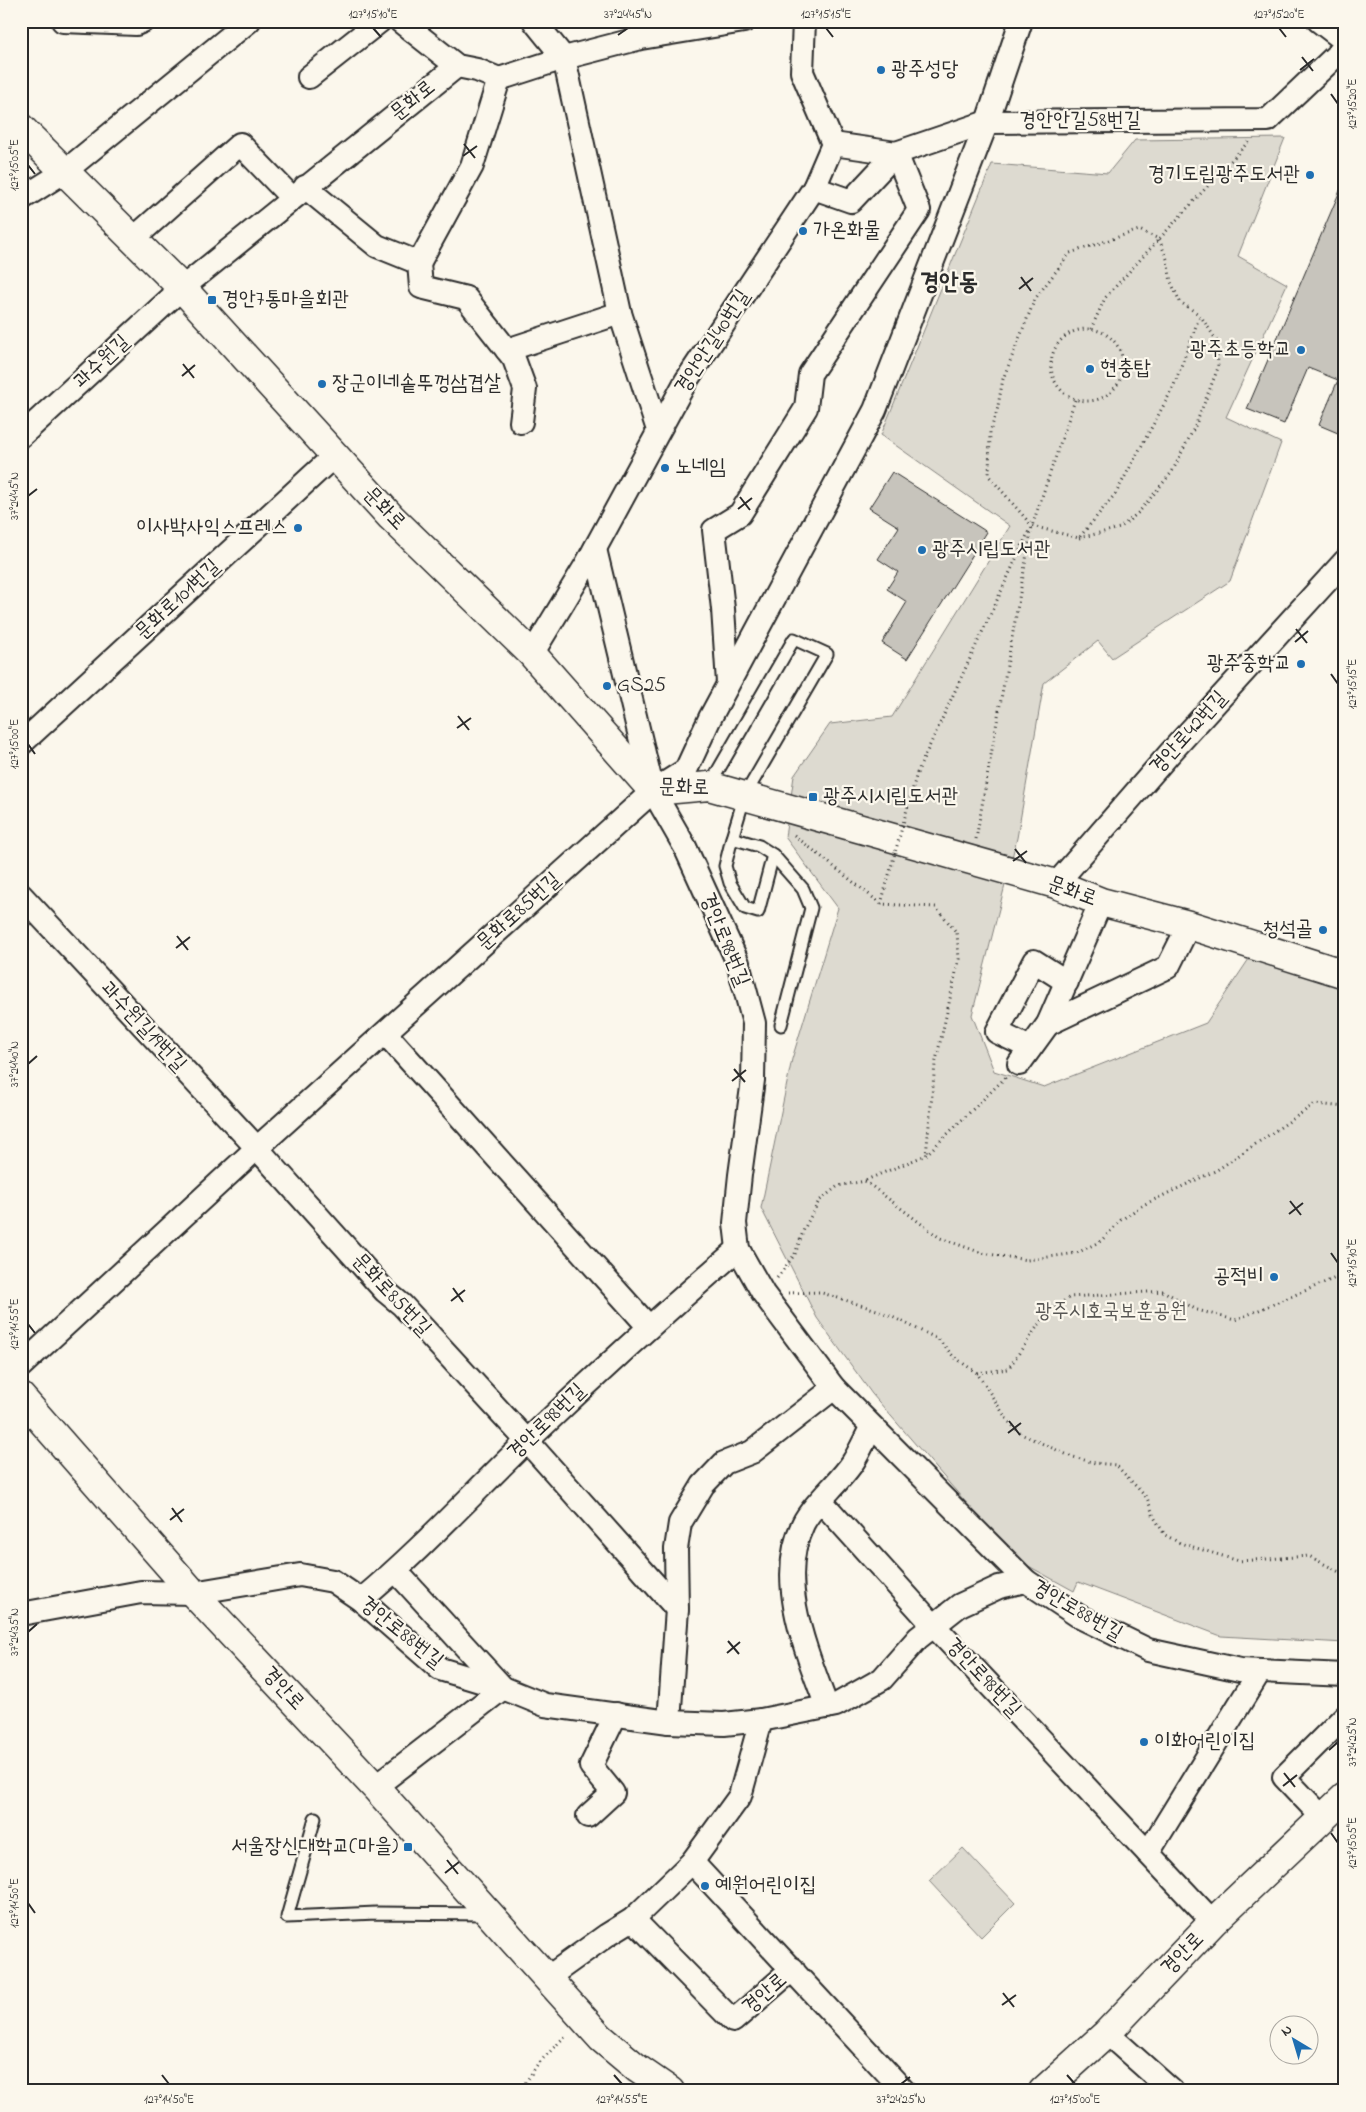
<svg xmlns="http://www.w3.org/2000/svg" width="1366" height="2112" viewBox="0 0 1366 2112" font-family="'Indie Flower','Poor Story',sans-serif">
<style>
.green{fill:#dddad0;stroke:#84827e}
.building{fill:#c7c4bc;stroke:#2b2b2b}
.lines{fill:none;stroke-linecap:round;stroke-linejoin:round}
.service-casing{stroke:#2b2b2b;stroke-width:15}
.minor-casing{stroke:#2b2b2b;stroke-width:26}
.tertiary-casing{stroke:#2b2b2b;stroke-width:31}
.path{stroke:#2b2b2b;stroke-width:3;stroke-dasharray:1 4;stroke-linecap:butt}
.service{stroke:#fbf7ec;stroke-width:11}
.minor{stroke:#fbf7ec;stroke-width:22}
.tertiary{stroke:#fbf7ec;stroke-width:28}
.path-bridge{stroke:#2b2b2b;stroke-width:3;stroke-dasharray:1 4;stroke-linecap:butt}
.ticks{fill:none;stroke:#2b2b2b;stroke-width:2}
.poi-dot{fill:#1f6fb2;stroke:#fbf7ec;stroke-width:2}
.labels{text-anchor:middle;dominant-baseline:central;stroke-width:4.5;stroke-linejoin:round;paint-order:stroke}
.poi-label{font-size:21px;fill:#2b2b2b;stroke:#fbf7ec;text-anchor:start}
.street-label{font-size:21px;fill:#2b2b2b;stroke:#fbf7ec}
.park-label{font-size:21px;fill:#585754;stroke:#fbf7ec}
.quarter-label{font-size:24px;font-weight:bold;fill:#2b2b2b;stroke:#fbf7ec}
.neatline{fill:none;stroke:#2b2b2b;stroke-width:2}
.ticks-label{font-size:12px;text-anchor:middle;fill:#2b2b2b}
</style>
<rect width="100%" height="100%" fill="#fbf7ec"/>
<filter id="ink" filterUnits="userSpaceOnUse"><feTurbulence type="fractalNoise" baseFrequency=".02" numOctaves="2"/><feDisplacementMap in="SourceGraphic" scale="10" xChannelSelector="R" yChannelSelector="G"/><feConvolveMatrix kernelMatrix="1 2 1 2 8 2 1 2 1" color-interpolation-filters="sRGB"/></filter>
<g filter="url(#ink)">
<g class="green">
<polygon points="1285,138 1238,256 1287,284 1226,417 1281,443 1230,581 1112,658 1098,641 1044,683 1017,838 972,1015 994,1071 1044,1087 1206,1023 1253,953 1345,980 1345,1643 1221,1636 1078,1582 1074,1591 1014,1558 872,1394 817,1318 761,1208 792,1059 838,908 785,837 794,776 830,724 892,717 1010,526 881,435 992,164 1108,173 1135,140"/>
<polygon points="963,1848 1015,1903 981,1937 929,1881"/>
</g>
<g class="building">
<polygon points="1345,179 1345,436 1319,425 1338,380 1308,368 1284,424 1247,409"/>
<polygon points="892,472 987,532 907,659 882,643 907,602 887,589 898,572 878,559 899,527 869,508"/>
</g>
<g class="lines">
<g class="service-casing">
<g id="service">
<polyline points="709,786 794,639 827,654 745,795 732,838 725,866 730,883 745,908 758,912 773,855"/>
<polyline points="732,838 759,846 773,855 803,889 811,908 781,1025"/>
<polyline points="315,1818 287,1917 376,1913 487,1914"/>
</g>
</g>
<g class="minor-casing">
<g id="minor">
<polyline points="63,21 136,24 143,21"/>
<polyline points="400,21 457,66 477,70 499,79 564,58 641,38 744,21"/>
<polyline points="534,21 564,58 620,313 658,430"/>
<polyline points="1319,21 1345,41"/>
<polyline points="309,77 380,21"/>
<polyline points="305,187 377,246 419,263 472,166 499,79"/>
<polyline points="814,188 851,201 896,153 987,122 1268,120 1345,47"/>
<polyline points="21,199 64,172 249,21"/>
<polyline points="132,240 240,144 292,198"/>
<polyline points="419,263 421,287 466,298 514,359 525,389 521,422"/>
<polyline points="507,350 620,313"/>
<polyline points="21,436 182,288 457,66"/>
<polyline points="595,549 653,791 685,847 738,963 754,1023 753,1080 740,1175 735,1223 738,1249 763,1293 834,1388 1026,1581"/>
<polyline points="532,654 586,565 686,381 814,188 833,144 802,72 804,21"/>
<polyline points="728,683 723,609 714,530 740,514 806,408 810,374 919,210 896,153 833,144"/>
<polyline points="21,744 334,456"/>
<polyline points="1056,884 1170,753 1345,561"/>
<polyline points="21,895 257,1148 385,1291 402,1305 527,1441 677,1609"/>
<polyline points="1048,1024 1168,967 1189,925"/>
<polyline points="385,1033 648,1326"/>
<polyline points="1030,1048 997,1032 1034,961 1067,982"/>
<polyline points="1019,1064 1048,1024 1101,902"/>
<polyline points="21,1366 257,1148 653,791 686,770 710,718 875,410 987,122 1021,21"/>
<polyline points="821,1501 934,1626 1213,1922"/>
<path d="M361 1600C420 1551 472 1494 528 1440 596 1375 666 1311 738 1249"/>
<polyline points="21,1614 141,1592 193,1593 300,1575 333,1581 361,1600 440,1669 503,1688 545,1705 669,1722 724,1724 761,1720 836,1705 882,1679 918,1638 960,1605 999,1587 1026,1581 1080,1617 1148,1650 1240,1670 1345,1675"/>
<path d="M827 1707C807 1652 775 1581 803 1524 812 1505 841 1481 853 1462 860 1451 865 1439 871 1428"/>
<polyline points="669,1722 677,1609 676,1549 680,1523 703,1485 724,1463 752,1452 834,1388"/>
<polyline points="375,1787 503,1688 396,1571"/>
<polyline points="588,1816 613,1793 591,1766 616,1714"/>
<polyline points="1323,1818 1284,1777 1345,1716"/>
<polyline points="1148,1853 1260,1671"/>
<polyline points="692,1862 904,2091"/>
<polyline points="633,1919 733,2021 793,1969"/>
<polyline points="547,1978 607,1935 633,1919 692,1862 740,1796 761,1720"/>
<polyline points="1107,2033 1172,2091"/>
</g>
</g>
<g class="tertiary-casing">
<g id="tertiary">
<polyline points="21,128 182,288 391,517 532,654 653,791 709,786 1056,884 1101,902 1189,925 1345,974"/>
<polyline points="21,1397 193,1593 375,1787 601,2038 638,2069 670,2091"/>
<polyline points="1043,2091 1107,2033 1213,1922 1345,1797"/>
</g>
</g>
<g class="path">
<circle cx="1087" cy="365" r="36"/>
<polyline points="1091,329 1105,298 1249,141"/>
<polyline points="1079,538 1120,528 1139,512 1172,472 1196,424 1218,368 1217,341 1200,315 1180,302 1171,282 1167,259 1159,239 1139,230 1070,253 1035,299 1003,379 997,411 990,432 989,476 1032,526 1079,538 1116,493 1173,388 1200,315"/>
<polyline points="917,773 1029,531"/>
<polyline points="794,835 881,904 936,907 957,933 959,959 935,1065 926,1155"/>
<polyline points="976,839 1032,526 1075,400"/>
<polyline points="866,1180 926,1155 1006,1077"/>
<polyline points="777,1278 795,1254 804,1229 819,1201 838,1186 865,1181 940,1238 982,1253 1027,1260 1077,1253 1101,1241 1121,1220 1143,1205 1217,1170 1315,1104 1345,1107"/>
<polyline points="788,1293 819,1292 880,1311 938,1339 954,1357 977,1373 1008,1421 1021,1434 1070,1456 1095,1463 1116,1465 1147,1498 1154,1517 1165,1535 1180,1543 1239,1561 1309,1556 1345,1575"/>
<polyline points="977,1373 1008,1369 1048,1311 1070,1297 1163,1291 1197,1310 1235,1320 1345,1274"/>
<polyline points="520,2091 537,2065 567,2034"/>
</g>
<use href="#service" class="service"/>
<use href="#minor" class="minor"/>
<use href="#tertiary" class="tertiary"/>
<polyline class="path-bridge" points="881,904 917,773"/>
</g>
</g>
<path class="ticks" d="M373 28 381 37M826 28 833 37M1279 28 1286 37M618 35 628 28M1302 57 1313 71M1300 70 1314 59M1331 94 1338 104M464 144 475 158M463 156 477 146M28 165 35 174M1021 277 1031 291M1019 289 1033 278M183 364 194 378M182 376 195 365M28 496 37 489M740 497 750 510M738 509 752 498M1296 629 1307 643M1295 642 1308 631M1331 674 1338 684M458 716 469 730M457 728 471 718M28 744 35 754M1015 849 1026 863M1013 861 1027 851M177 936 188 950M176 948 190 937M28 1064 37 1056M734 1069 745 1082M732 1081 746 1070M1290 1201 1301 1215M1289 1214 1303 1203M1331 1253 1338 1263M453 1288 463 1302M451 1301 465 1290M28 1324 35 1333M1009 1421 1020 1435M1008 1433 1021 1423M172 1508 182 1522M170 1520 184 1509M28 1632 37 1624M728 1641 739 1654M727 1653 740 1642M1329 1750 1338 1742M1284 1773 1295 1787M1283 1786 1297 1775M1331 1833 1338 1843M447 1860 458 1874M445 1873 459 1862M28 1903 35 1913M1003 1993 1014 2007M1002 2005 1016 1995M162 2075 169 2084M614 2075 622 2084M1067 2075 1075 2084M901 2084 910 2077"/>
<g class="poi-dot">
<circle cx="881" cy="70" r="5"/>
<circle cx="1310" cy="175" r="5"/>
<circle cx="803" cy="231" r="5"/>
<rect x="207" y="295" width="10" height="10" rx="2.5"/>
<circle cx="1301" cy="350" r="5"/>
<circle cx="1090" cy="369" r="5"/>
<circle cx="322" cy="384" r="5"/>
<circle cx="665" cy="468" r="5"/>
<circle cx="298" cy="528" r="5"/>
<circle cx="922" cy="550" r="5"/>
<circle cx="1301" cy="664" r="5"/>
<circle cx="607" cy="686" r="5"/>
<rect x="808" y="792" width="10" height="10" rx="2.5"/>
<circle cx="1323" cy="930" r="5"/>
<circle cx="1274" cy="1277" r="5"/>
<circle cx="1144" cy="1742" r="5"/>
<rect x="403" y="1842" width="10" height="10" rx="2.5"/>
<circle cx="705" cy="1886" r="5"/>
</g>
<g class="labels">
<g class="poi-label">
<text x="891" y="70">광주성당</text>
<text x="1300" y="175" text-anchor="end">경기도립광주도서관</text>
<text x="813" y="231">가온화물</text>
<text x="222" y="300">경안7통마을회관</text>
<text x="1291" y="350" text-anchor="end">광주초등학교</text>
<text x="1100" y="369">현충탑</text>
<text x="332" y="384">장군이네솥뚜껑삼겹살</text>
<text x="675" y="468">노네임</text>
<text x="288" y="528" text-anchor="end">이사박사익스프레스</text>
<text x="932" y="550">광주시립도서관</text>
<text x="1291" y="664" text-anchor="end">광주중학교</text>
<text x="617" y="686">GS25</text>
<text x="823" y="797">광주시시립도서관</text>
<text x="1313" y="930" text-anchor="end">청석골</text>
<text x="1264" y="1277" text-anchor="end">공적비</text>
<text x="1154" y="1742">이화어린이집</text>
<text x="398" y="1847" text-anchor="end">서울장신대학교(마을)</text>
<text x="715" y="1886">예원어린이집</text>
</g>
<g class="street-label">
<text transform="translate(413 101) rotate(-39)">문화로</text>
<text x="1080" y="121">경안안길58번길</text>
<text transform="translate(713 342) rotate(-57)">경안안길40번길</text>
<text transform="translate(102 362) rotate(-43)">과수원길</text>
<text transform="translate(384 509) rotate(46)">문화로</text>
<text transform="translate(178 600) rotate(-43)">문화로101번길</text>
<text transform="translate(1189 733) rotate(-48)">경안로42번길</text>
<text transform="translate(684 788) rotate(1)">문화로</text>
<text transform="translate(1072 892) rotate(20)">문화로</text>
<text transform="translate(519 912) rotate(-42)">문화로85번길</text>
<text transform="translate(724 940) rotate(68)">경안로98번길</text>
<text transform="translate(143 1027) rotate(47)">과수원길19번길</text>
<text transform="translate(391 1295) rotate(47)">문화로85번길</text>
<text transform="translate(547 1422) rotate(-44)">경안로98번길</text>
<text transform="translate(1077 1611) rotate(30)">경안로88번길</text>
<text transform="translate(401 1633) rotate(39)">경안로88번길</text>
<text transform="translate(983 1678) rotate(47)">경안로98번길</text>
<text transform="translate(283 1689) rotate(47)">경안로</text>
<text transform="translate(1183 1954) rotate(-46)">경안로</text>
<text transform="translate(765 1994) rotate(-41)">경안로</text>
</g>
<g class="park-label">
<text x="1111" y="1312">광주시호국보훈공원</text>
</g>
<g class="quarter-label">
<text x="949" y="283">경안동</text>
</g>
</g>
<rect width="1366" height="2112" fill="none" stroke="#fbf7ec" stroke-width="55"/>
<g transform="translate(1294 2040) rotate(322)"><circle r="24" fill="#fbf7ec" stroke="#a8a59f"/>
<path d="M0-4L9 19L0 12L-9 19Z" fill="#1f6fb2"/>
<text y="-8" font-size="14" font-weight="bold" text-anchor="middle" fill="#2b2b2b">N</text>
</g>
<rect x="28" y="28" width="1310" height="2056" class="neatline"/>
<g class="ticks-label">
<text x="373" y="18">127°15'10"E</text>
<text x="628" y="18">37°24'45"N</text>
<text x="826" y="18">127°15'15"E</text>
<text x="1279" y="18">127°15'20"E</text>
<text transform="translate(1352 104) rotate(-90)" y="4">127°15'20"E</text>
<text transform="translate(14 165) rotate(-90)" y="4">127°15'05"E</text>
<text transform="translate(14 496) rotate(-90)" y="4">37°24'45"N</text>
<text transform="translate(1352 684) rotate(-90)" y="4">127°15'15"E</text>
<text transform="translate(14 744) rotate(-90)" y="4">127°15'00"E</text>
<text transform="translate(14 1064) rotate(-90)" y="4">37°24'40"N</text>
<text transform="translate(1352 1263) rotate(-90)" y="4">127°15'10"E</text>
<text transform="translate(14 1324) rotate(-90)" y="4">127°14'55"E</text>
<text transform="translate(14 1632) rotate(-90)" y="4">37°24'35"N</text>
<text transform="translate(1352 1742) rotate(-90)" y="4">37°24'25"N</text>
<text transform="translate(1352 1843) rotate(-90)" y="4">127°15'05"E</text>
<text transform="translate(14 1903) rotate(-90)" y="4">127°14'50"E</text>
<text x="169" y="2103">127°14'50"E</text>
<text x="622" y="2103">127°14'55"E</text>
<text x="901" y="2103">37°24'25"N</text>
<text x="1075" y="2103">127°15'00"E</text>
</g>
</svg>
